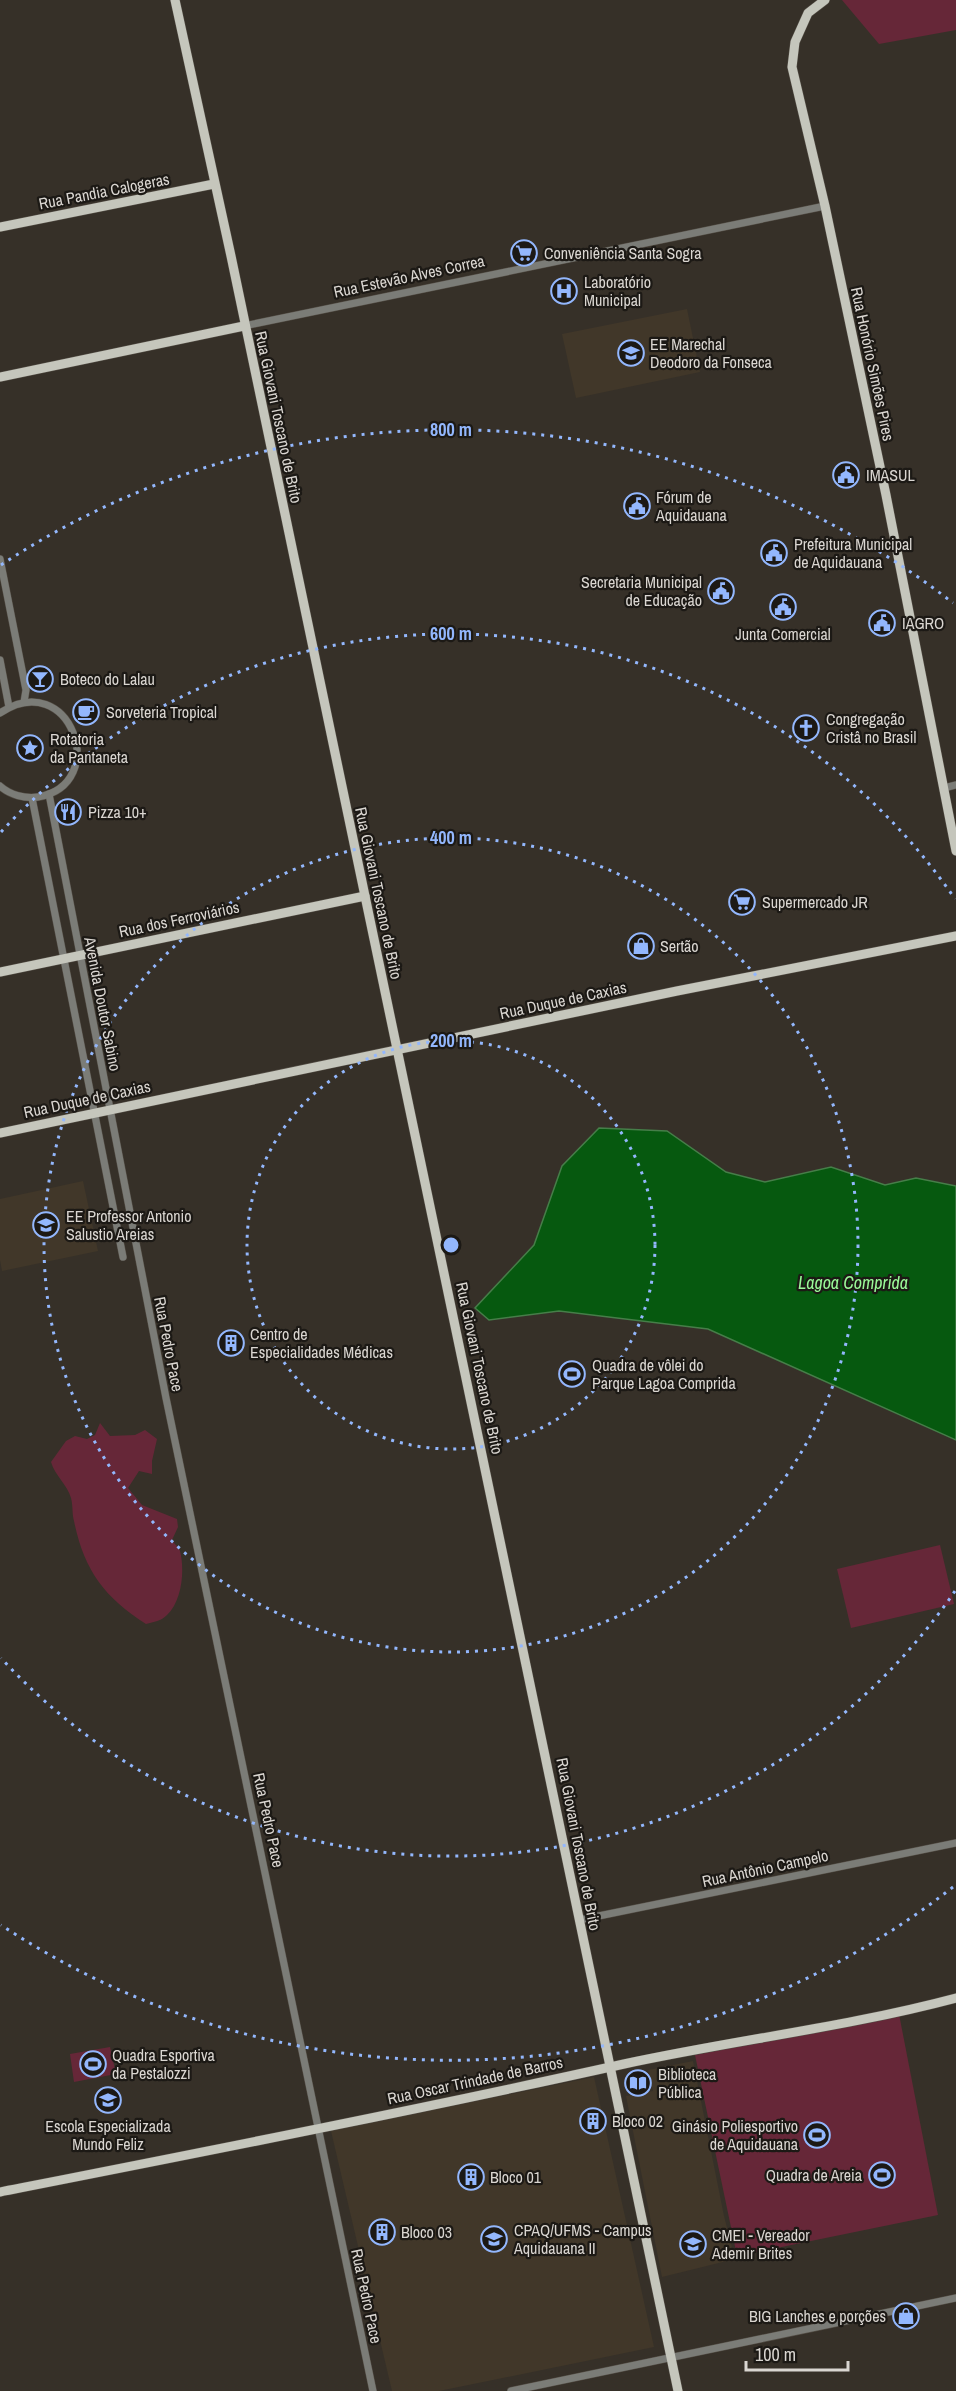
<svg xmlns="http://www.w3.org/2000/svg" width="956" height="2391" viewBox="0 0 956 2391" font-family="'Archivo Narrow',sans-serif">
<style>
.built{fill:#413729}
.green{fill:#662738}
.water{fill:#06590f;stroke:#467e49;stroke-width:1.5}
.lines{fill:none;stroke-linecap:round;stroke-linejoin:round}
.minor-casing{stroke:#544e46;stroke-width:8}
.major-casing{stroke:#544e46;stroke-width:10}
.minor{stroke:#7b7c77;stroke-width:7}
.major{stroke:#c5c6bc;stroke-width:9}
.ring{fill:none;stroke:#93b7fd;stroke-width:3;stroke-dasharray:3 6}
.labels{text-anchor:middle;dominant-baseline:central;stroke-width:4.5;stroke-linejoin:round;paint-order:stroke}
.street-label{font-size:16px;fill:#dad6d1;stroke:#1c1915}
.poi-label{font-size:16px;fill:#dad6d1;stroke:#1c1915;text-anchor:start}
.water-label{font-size:18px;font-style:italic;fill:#9af998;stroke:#1c1915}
.centre{fill:#93b7fd;stroke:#1c1915;stroke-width:3}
.ring-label{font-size:18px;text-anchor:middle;font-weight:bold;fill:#93b7fd;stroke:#1c1915;stroke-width:4.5;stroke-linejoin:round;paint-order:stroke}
</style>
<rect width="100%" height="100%" fill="#363028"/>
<g class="built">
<polygon points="687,309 700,372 576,398 562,334"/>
<polygon points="83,1181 98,1251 2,1271 0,1260 0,1199"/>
<polygon points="693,2061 724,2216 735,2259 662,2277 626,2096 653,2091 648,2070"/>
<polygon points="594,2077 654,2347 439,2391 392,2391 331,2131"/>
</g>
<g class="green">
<polygon points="842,0 956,0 956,30 879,44"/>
<polygon points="582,1364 586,1379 562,1385 558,1370"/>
<path d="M100 1423 110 1436 135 1435 145 1430 157 1439 152 1461V1474L139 1471 128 1488 142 1505 177 1519 178 1527 172 1540C174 1544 179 1547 180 1551 185 1570 182 1601 167 1615 161 1621 154 1622 146 1624 104 1597 84 1570 74 1521 72 1514 73 1505 71 1498 67 1484 55 1476 51 1462L66 1441 75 1436 87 1439 95 1435Z"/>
<polygon points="940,1545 954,1604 851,1628 837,1569"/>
<polygon points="899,2014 938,2215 737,2256 695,2055"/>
<polygon points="110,2047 116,2074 74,2082 70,2054"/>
</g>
<polygon class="water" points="599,1128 667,1131 726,1172 765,1182 831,1167 885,1185 916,1178 956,1186 956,1440 708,1329 559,1311 489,1320 475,1308 534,1245 562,1166"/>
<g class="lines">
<g class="minor-casing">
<g id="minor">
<polyline points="244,326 825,206"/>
<polyline points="0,559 26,690 24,702"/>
<polyline points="0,660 9,707"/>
<path d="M0 713C70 666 112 784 38 797 25 799 10 795 0 786"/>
<polyline points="944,788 956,785"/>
<polyline points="49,794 166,1398 373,2391"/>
<polyline points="32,798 123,1257"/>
<polyline points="579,1920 956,1843"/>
<polyline points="511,2391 956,2298"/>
</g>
</g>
<g class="major-casing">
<g id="major">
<polyline points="175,0 231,256 678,2391"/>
<polyline points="825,0 808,13 795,42 792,67 825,206 886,495 956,851"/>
<polyline points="0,227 214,184"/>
<polyline points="0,377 244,326"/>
<polyline points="0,972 365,896"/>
<polyline points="0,1133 677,991 956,936"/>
<path d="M0 2192C208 2151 417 2110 624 2064 735 2040 847 2027 956 1998"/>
</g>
</g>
<use href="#minor" class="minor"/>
<use href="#major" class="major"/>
</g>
<g class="ring">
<circle cx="451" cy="1245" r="204"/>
<circle cx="451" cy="1245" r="407"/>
<path d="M955 1591A611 611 0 0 1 1 1658M1 832A611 611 0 0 1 955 899"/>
<path d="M953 1887A815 815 0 0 1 1 1925M1 565A815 815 0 0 1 953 603"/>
</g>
<defs>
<g id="supermarket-ring" transform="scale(1.35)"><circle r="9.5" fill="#1c1915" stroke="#93b7fd" stroke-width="1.5"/><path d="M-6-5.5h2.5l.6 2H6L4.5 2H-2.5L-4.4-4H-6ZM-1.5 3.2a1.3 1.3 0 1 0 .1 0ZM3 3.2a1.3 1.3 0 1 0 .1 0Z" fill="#93b7fd"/></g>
<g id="hospital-ring" transform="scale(1.35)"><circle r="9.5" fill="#1c1915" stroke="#93b7fd" stroke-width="1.5"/><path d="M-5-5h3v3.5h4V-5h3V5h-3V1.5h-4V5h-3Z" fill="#93b7fd"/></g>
<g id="school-ring" transform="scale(1.35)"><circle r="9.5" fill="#1c1915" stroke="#93b7fd" stroke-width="1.5"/><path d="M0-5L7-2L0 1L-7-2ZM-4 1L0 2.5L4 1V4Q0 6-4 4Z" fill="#93b7fd"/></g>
<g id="civic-ring" transform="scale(1.35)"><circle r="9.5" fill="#1c1915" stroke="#93b7fd" stroke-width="1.5"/><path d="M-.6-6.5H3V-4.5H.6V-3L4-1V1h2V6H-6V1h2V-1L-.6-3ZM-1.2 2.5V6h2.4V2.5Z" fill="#93b7fd"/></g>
<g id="bar-ring" transform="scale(1.35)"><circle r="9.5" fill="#1c1915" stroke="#93b7fd" stroke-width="1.5"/><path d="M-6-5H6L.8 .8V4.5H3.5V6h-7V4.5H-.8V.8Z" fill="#93b7fd"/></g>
<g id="cafe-ring" transform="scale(1.35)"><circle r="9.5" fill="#1c1915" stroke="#93b7fd" stroke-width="1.5"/><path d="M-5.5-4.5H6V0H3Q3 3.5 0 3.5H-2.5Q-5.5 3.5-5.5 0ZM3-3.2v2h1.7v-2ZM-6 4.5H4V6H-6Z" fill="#93b7fd"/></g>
<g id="church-ring" transform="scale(1.35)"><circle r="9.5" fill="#1c1915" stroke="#93b7fd" stroke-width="1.5"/><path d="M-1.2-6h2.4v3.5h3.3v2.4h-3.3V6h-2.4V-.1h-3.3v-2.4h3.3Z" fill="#93b7fd"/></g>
<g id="sight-ring" transform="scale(1.35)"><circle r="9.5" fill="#1c1915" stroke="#93b7fd" stroke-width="1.5"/><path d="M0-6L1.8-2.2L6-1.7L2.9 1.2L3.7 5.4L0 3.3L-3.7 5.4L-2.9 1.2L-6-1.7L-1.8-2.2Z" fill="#93b7fd"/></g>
<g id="restaurant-ring" transform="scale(1.35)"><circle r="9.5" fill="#1c1915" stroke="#93b7fd" stroke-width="1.5"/><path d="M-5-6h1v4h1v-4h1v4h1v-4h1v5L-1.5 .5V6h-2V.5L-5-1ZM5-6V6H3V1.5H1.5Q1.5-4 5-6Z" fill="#93b7fd"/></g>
<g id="shop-ring" transform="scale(1.35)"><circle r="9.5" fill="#1c1915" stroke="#93b7fd" stroke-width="1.5"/><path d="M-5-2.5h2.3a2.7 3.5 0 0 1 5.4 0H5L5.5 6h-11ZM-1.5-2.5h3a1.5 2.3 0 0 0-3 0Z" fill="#93b7fd"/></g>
<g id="building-ring" transform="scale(1.35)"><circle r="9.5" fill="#1c1915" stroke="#93b7fd" stroke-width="1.5"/><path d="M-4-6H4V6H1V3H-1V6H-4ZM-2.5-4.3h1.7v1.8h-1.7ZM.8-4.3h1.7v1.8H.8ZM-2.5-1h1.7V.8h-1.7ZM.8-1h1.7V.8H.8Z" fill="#93b7fd"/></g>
<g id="stadium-ring" transform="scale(1.35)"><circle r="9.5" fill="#1c1915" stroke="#93b7fd" stroke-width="1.5"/><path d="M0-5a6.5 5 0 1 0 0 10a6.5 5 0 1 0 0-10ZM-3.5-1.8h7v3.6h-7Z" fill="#93b7fd"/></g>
<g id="library-ring" transform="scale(1.35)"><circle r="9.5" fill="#1c1915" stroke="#93b7fd" stroke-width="1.5"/><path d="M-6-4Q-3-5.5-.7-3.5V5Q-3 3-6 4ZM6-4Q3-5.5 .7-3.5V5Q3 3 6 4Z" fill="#93b7fd"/></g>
<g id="university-ring" transform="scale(1.35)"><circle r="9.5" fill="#1c1915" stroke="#93b7fd" stroke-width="1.5"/><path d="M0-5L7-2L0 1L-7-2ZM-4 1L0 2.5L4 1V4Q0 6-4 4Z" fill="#93b7fd"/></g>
</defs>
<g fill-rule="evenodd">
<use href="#supermarket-ring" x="524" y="253"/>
<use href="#hospital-ring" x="564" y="291"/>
<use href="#school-ring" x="631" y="353"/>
<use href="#civic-ring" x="846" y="475"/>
<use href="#civic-ring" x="637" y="506"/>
<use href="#civic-ring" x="774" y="553"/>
<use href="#civic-ring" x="721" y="591"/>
<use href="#civic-ring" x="783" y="607"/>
<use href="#civic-ring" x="882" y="623"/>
<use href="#bar-ring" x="40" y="679"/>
<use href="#cafe-ring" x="86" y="712"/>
<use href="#church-ring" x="806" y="728"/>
<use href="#sight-ring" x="30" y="748"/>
<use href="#restaurant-ring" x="68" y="812"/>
<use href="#supermarket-ring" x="742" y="902"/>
<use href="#shop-ring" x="641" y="946"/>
<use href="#school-ring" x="46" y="1225"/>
<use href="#building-ring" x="231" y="1343"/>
<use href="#stadium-ring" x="572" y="1374"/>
<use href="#stadium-ring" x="93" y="2064"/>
<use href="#library-ring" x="638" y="2083"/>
<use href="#school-ring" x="108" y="2100"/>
<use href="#building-ring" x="593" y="2121"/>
<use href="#stadium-ring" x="817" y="2135"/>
<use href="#stadium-ring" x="882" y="2175"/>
<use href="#building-ring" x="471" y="2177"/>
<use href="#building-ring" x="382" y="2232"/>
<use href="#university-ring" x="494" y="2239"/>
<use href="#school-ring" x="693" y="2244"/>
<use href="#shop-ring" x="906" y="2316"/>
</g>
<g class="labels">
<g class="street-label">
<text transform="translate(104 191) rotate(-11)">Rua Pandia Calogeras</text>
<text transform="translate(409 276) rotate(-12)">Rua Estevão Alves Correa</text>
<text transform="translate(873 364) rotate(78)">Rua Honório Simões Pires</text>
<text transform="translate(279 417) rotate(78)">Rua Giovani Toscano de Brito</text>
<text transform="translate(379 893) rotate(78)">Rua Giovani Toscano de Brito</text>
<text transform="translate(179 919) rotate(-12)">Rua dos Ferroviários</text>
<text transform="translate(563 1000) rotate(-12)">Rua Duque de Caxias</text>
<text transform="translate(103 1004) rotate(79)">Avenida Doutor Sabino</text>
<text transform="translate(87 1099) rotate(-12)">Rua Duque de Caxias</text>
<text transform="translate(169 1344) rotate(79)">Rua Pedro Pace</text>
<text transform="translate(480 1368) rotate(78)">Rua Giovani Toscano de Brito</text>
<text transform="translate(269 1820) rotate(78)">Rua Pedro Pace</text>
<text transform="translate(579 1844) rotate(79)">Rua Giovani Toscano de Brito</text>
<text transform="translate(765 1868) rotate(-12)">Rua Antônio Campelo</text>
<text transform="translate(475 2080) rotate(-12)">Rua Oscar Trindade de Barros</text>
<text transform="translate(367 2296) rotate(78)">Rua Pedro Pace</text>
</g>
<g class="poi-label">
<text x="544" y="253">Conveniência Santa Sogra</text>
<text x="584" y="282">Laboratório<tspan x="584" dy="18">Municipal</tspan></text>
<text x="650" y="344">EE Marechal<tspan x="650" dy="18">Deodoro da Fonseca</tspan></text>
<text x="866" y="475">IMASUL</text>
<text x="656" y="497">Fórum de<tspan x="656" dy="18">Aquidauana</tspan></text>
<text x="794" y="544">Prefeitura Municipal<tspan x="794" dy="18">de Aquidauana</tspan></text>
<text x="702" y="582" text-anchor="end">Secretaria Municipal<tspan x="702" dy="18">de Educação</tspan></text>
<text x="902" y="623">IAGRO</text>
<text x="783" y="634" text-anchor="middle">Junta Comercial</text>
<text x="60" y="679">Boteco do Lalau</text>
<text x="106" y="712">Sorveteria Tropical</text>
<text x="826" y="719">Congregação<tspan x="826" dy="18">Cristâ no Brasil</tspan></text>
<text x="50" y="739">Rotatoria<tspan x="50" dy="18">da Pantaneta</tspan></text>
<text x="88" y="812">Pizza 10+</text>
<text x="762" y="902">Supermercado JR</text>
<text x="660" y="946">Sertão</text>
<text x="66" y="1216">EE Professor Antonio<tspan x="66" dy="18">Salustio Areias</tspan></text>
<text x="250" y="1334">Centro de<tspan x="250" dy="18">Especialidades Médicas</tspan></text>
<text x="592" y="1365">Quadra de vôlei do<tspan x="592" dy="18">Parque Lagoa Comprida</tspan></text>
<text x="112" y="2055">Quadra Esportiva<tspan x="112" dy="18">da Pestalozzi</tspan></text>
<text x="658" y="2074">Biblioteca<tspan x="658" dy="18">Pública</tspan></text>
<text x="612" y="2121">Bloco 02</text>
<text x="108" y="2126" text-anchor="middle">Escola Especializada<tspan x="108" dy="18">Mundo Feliz</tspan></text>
<text x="798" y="2126" text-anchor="end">Ginásio Poliesportivo<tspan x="798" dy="18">de Aquidauana</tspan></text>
<text x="862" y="2175" text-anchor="end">Quadra de Areia</text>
<text x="490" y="2177">Bloco 01</text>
<text x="514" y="2230">CPAQ/UFMS - Campus<tspan x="514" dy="18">Aquidauana II</tspan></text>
<text x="401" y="2232">Bloco 03</text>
<text x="712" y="2235">CMEI - Vereador<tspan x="712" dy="18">Ademir Brites</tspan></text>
<text x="886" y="2316" text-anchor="end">BIG Lanches e porções</text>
</g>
<g class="water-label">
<text x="853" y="1282">Lagoa Comprida</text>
</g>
</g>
<circle cx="451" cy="1245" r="9" class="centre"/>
<g class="ring-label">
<text x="451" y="436">800 m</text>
<text x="451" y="640">600 m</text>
<text x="451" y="844">400 m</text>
<text x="451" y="1047">200 m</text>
</g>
<path d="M746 2361v9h102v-9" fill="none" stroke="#dad6d1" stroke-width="3"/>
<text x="755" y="2361" font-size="18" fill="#dad6d1" stroke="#1c1915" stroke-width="4.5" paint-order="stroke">100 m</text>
</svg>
